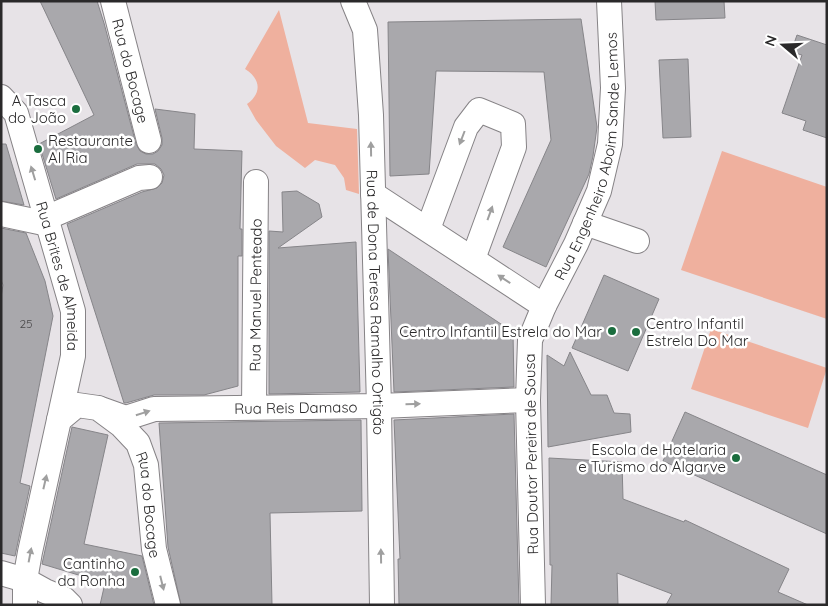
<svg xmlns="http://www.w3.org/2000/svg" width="828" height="606" viewBox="0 0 828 606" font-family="Quicksand,sans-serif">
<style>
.green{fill:#efb09e}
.building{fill:#a9a8ac;stroke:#868589}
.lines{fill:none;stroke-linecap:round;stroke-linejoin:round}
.minor-casing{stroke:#868386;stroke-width:26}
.minor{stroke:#fff;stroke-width:24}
.oneway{fill:#9f9f9f}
.poi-dot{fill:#1a6d3e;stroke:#fff;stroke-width:2}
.labels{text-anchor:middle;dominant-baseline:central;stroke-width:5;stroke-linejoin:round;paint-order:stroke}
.number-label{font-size:12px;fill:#4a494a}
.street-label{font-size:15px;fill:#2a292a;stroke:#fff}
.poi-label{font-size:15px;fill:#2a292a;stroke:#fff;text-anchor:end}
</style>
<rect width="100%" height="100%" fill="#e7e3e7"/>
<g class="green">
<path d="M279 10 308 123 357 129 359 194 346 190 344 178 335 165 315 160 305 168 276 146 256 120 247 104C262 93 261 79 245 69Z"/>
<polygon points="722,151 827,187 827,319 681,270"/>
<polygon points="711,329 827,368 808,428 691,389"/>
</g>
<g class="building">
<polygon points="40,1 97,1 104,23 136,144 140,151 146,154 153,154 158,151 162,145 162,138 155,109 195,114 194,149 242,151 240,229 242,229 242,256 238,256 238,386 204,395 154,395 126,403 124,403 67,224 142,192 157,188 162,183 164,175 161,169 155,164 137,164 56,199 39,144 94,115"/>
<polygon points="655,1 724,1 725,18 656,20"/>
<polygon points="581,19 597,127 593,156 589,174 546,267 503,247 551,140 544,72 436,71 429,174 390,176 388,22"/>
<polygon points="797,35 827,45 827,138 803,130 806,121 782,113 802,55 791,52"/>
<polygon points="688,59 691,137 663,138 659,60"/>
<polygon points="1,144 6,144 24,205 1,201"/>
<polygon points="297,191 319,204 322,217 278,248 356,242 360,392 269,394 269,231 283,232 282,192"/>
<polygon points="1,228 26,233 45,281 53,316 20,483 30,486 15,556 1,553 1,297 3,285 1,280"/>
<polygon points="388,249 513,332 514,387 394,392"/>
<polygon points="604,275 659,299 628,371 572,348"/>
<polygon points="570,352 591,395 607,395 614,413 630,414 631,432 548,447 547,355 564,366"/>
<polygon points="685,412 827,475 827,534 663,461"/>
<polygon points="514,414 519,605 399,605 398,559 400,559 394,420"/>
<polygon points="361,420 362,511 270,513 272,605 181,605 168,547 159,423"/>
<polygon points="72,427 108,435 84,544 142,556 154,605 100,605 105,583 42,564"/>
<polygon points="549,458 622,462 623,499 684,522 685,520 789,569 778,592 808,605 666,605 672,594 617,573 618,605 551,605 552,565 550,565"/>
</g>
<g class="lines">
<g class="minor-casing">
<g id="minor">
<path id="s1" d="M113 1 149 141"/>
<path id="s2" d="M353 1 365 30 371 115 379 406 382 605"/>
<path id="s3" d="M1 97 16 113 73 311V356L30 552 25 580V605"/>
<polyline points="373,194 544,306"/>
<polyline points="1,214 48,224"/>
<polyline points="46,218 139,178 150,177"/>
<polyline points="585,223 637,241"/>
<polyline points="428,229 466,127 479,110 513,124 514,147 473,259"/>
<path id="s4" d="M254 407 256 182"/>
<path id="s5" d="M98 408 126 418 154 409 379 406 528 400"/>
<path id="s6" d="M59 420 77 405 98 408 121 425 138 443 146 465 154 549 168 605"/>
<polyline points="1,573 25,580 45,591 64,599 70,605"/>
<path id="s7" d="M533 605 528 400 530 340 544 306 576 244 599 191 610 144 613 88 609 1"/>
</g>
</g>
<use href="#minor" class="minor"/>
</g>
<defs><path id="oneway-solid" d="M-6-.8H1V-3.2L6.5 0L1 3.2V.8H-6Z" transform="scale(1.25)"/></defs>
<g class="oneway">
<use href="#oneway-solid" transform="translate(462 138) rotate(111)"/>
<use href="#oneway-solid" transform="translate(371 149) rotate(-91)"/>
<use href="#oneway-solid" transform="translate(33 173) rotate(-107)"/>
<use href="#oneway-solid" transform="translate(490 213) rotate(-70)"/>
<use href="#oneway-solid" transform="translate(504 279) rotate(-147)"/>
<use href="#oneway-solid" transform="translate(413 404) rotate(-2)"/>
<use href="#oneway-solid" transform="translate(143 413) rotate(-18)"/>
<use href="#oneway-solid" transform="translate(45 482) rotate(-77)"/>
<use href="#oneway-solid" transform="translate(30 555) rotate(-79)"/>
<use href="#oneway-solid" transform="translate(381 556) rotate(-91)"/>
<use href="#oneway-solid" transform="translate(162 583) rotate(76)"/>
</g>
<g class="poi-dot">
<circle cx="76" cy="109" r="5"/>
<circle cx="38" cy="149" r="5"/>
<circle cx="612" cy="331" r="5"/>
<circle cx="636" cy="332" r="5"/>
<circle cx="736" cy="458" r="5"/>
<circle cx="135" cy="572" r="5"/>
</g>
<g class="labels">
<g class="number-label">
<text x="26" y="323">25</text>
</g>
<g class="street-label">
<text stroke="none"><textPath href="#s1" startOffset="72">Rua do Bocage</textPath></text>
<text stroke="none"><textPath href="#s7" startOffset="461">Rua Engenheiro Aboim Sande Lemos</textPath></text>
<text stroke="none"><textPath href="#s3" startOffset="191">Rua Brites de Almeida</textPath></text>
<text stroke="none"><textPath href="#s4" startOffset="112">Rua Manuel Penteado</textPath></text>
<text stroke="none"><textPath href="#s2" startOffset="304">Rua de Dona Teresa Ramalho Ortigão</textPath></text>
<text stroke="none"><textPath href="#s5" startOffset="201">Rua Reis Damaso</textPath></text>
<text transform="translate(531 454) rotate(-91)">Rua Doutor Pereira de Sousa</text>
<text stroke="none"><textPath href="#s6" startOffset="161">Rua do Bocage</textPath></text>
</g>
<g class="poi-label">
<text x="66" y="100">A Tasca<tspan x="66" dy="17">do João</tspan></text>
<text x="48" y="140" text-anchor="start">Restaurante<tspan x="48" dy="17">Al Ria</tspan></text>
<text x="646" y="323" text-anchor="start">Centro Infantil<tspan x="646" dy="17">Estrela Do Mar</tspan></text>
<text x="602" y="331">Centro Infantil Estrela do Mar</text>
<text x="726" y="449">Escola de Hotelaria<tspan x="726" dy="17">e Turismo do Algarve</tspan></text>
<text x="125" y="563">Cantinho<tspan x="125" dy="17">da Ronha</tspan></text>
</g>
</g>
<rect width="828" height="606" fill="none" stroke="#2a292a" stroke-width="5"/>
<g transform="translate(783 45) rotate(289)" stroke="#ffffff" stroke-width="4" paint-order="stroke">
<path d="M0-4L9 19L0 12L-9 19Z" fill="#2a292a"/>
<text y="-8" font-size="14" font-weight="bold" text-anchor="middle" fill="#2a292a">N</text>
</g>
</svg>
